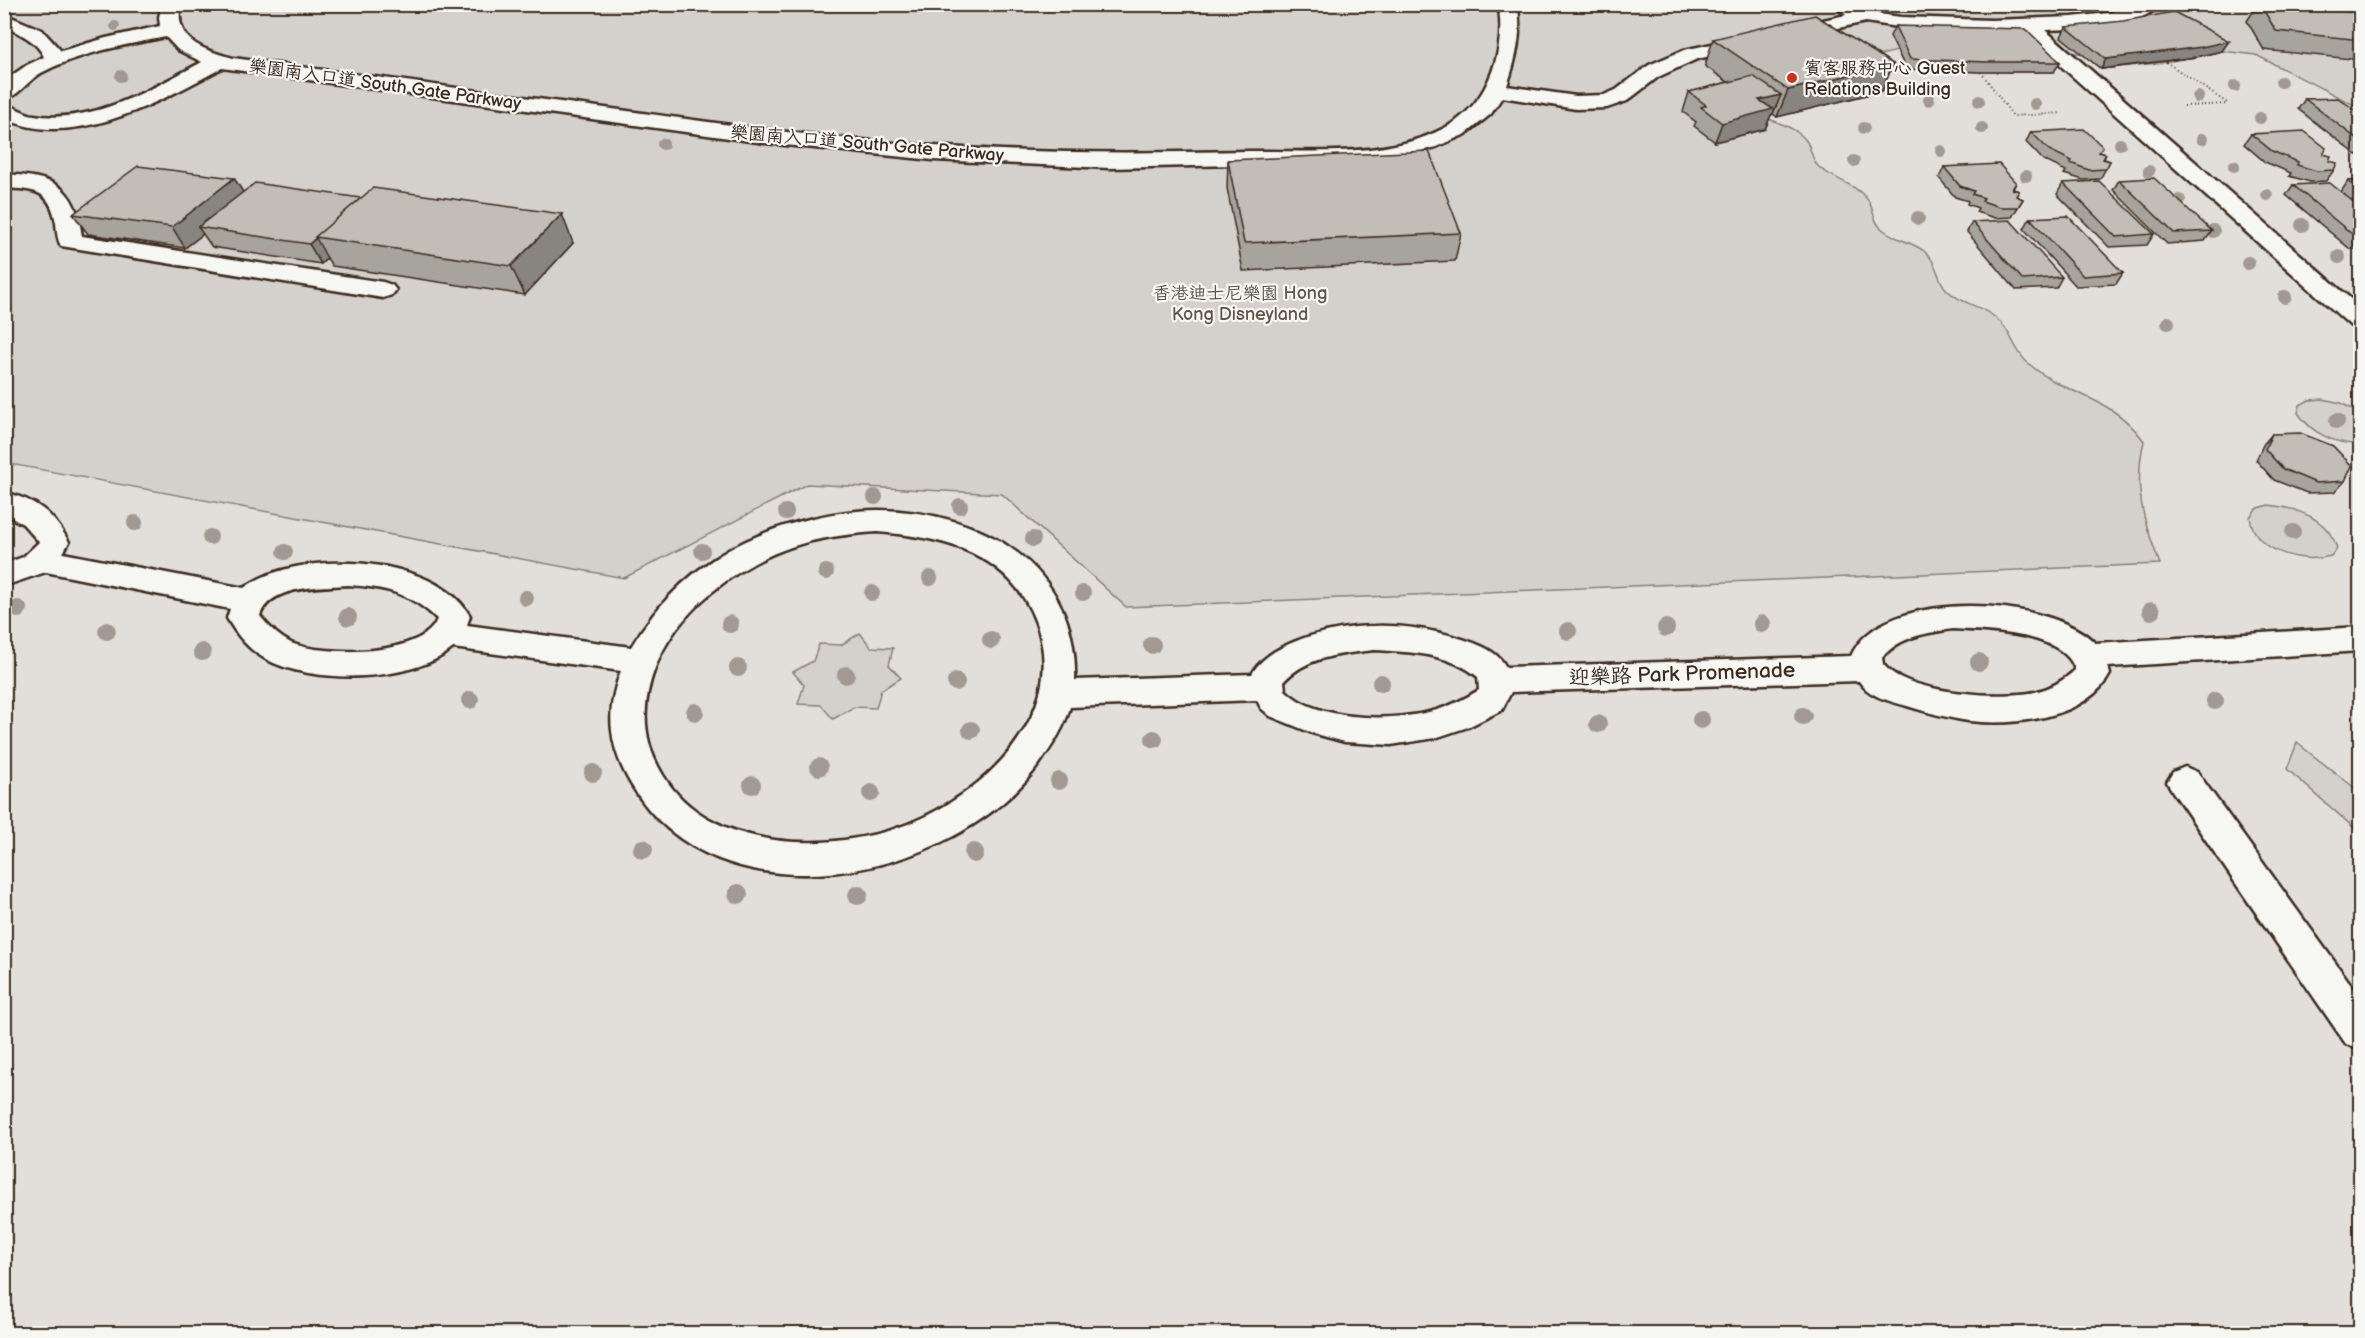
<svg xmlns="http://www.w3.org/2000/svg" width="2365" height="1338" viewBox="0 0 2365 1338" font-family="'Balsamiq Sans','LXGW WenKai TC',sans-serif">
<style>
.built{fill:#e2dfdb}
.green{fill:#d4d1cc;stroke:#887e75;stroke-width:1.5}
.lines{fill:none;stroke-linecap:round;stroke-linejoin:round}
.minor-casing{stroke:#3b2a1e;stroke-width:5}
.path{stroke:#3b2a1e;stroke-width:2;stroke-dasharray:1 3;stroke-linecap:butt}
.minor{fill:#f6f6f2;fill-rule:evenodd}
.tree{fill:#a19992}
.wall{fill:#a7a39d;stroke:#3b2a1e;stroke-width:1.5}
.shaded-wall{fill:#888480;stroke:#3b2a1e;stroke-width:1.5}
.building{fill:#c2bdb7;stroke:#3b2a1e;stroke-width:1.5}
.poi-dot{fill:#c8321e;stroke:#f6f6f2;stroke-width:2}
.labels{text-anchor:middle;dominant-baseline:central;stroke-width:4.5;stroke-linejoin:round;paint-order:stroke}
.far-poi-label{font-size:18px;fill:#3b2a1e;stroke:#f6f6f2;text-anchor:start}
.far-street-label{font-size:18px;fill:#3b2a1e;stroke:#f6f6f2}
.far-park-label{font-size:18px;fill:#61544a;stroke:#f6f6f2}
.street-label{font-size:21px;fill:#3b2a1e;stroke:#f6f6f2}
</style>
<rect width="100%" height="100%" fill="#efeeea"/>
<filter id="ink" filterUnits="userSpaceOnUse"><feTurbulence type="fractalNoise" baseFrequency=".0167" numOctaves="2"/><feDisplacementMap in="SourceGraphic" scale="12" xChannelSelector="R" yChannelSelector="G"/><feConvolveMatrix kernelMatrix="1 2 1 2 8 2 1 2 1" color-interpolation-filters="sRGB"/></filter>
<g filter="url(#ink)">
<rect class="built" x="5" y="5" width="2355" height="1328"/>
<g class="green">
<path d="M2360 4V108L2256 55 2222 51 2166 62 2101 69 2081 53 2038 55 2054 72H1981L1906 69 1897 51 1840 65 1705 66 1773 114 1764 117C1778 123 1798 128 1807 142 1813 152 1811 161 1821 169 1836 180 1855 184 1867 199 1874 207 1872 219 1880 227 1892 239 1911 241 1924 251 1938 262 1936 277 1946 289 1960 304 1982 305 1997 319 2012 331 2013 350 2028 363 2067 398 2109 393 2144 441 2133 488 2143 520 2160 564L1126 607 1002 494 807 484 624 578 5 463 4 5Z"/>
<path d="M2323 399 2341 403 2360 413V444C2336 445 2311 433 2298 413L2300 405 2309 400Z"/>
<path d="M2268 505C2297 508 2328 518 2337 548L2331 556C2302 564 2254 552 2250 517L2256 509Z"/>
<polygon points="860,633 871,647 893,648 889,665 901,678 881,690 876,708 854,707 833,719 821,705 798,704 804,685 793,672 813,661 819,644 841,645"/>
<polygon points="2297,743 2360,792 2360,833 2287,769"/>
</g>
<g class="lines">
<g class="minor-casing">
<g id="minor">
<path d="M162 4H181C173 41 203 50 233 58 362 75 491 93 620 110 724 124 829 139 934 146 1039 154 1143 153 1249 151 1313 150 1392 159 1450 125 1489 102 1507 47 1498 4H1517C1523 32 1516 59 1507 86L1576 96 1604 95 1616 90 1649 65 1684 50 1846 15 1838 8 1841 4H1856L1879 14 1901 17 1991 20 2072 17 2108 13 2136 4H2160C2143 28 2072 29 2045 30L2360 307V328L2351 326 2022 31H1922L1866 22 1697 59 1658 77 1627 101 1607 108 1576 109 1502 97 1491 114 1466 134 1436 147 1397 157 1365 162 1109 168 933 160 765 143 222 68C162 100 73 152 4 118V104C15 106 24 114 34 115 92 125 153 88 202 62L178 50 166 37C124 45 79 53 41 73 29 80 17 97 4 100V81L27 65 44 57C37 41 20 33 4 27V14L42 30 61 51 106 38 160 26 159 17Z"/>
<path d="M4 174C52 177 75 183 82 236L383 282 392 285 396 290 392 295 383 298 61 246C57 239 57 232 56 223 50 189 35 190 4 188Z"/>
<path d="M4 492C38 501 52 512 69 542L63 553 244 588C296 548 436 554 470 616L467 625 631 647C658 602 697 564 746 541 785 523 834 510 878 510 982 511 1079 566 1075 680L1252 674C1270 640 1339 626 1375 626 1402 625 1431 630 1456 637 1475 643 1496 649 1506 667L1851 656C1881 587 2050 596 2095 643L2360 627V651L2108 667 2110 674C2086 719 2014 726 1969 721 1947 718 1927 712 1907 706 1890 701 1869 697 1859 681L1511 692 1502 710 1468 727 1435 738 1391 745 1345 742 1312 733 1270 716 1261 708 1257 700 1070 707C1065 727 1052 746 1040 763 954 882 715 929 631 784 609 747 605 711 621 671L453 648C412 683 310 685 264 658 248 649 236 634 227 618L230 609 46 572 4 586V564L23 557 39 542 23 524 4 514ZM877 532C944 537 1011 553 1036 623 1070 714 984 794 908 824 832 854 710 853 663 775 642 741 641 705 655 668 676 611 738 564 794 546 821 537 849 534 877 532ZM348 585C384 587 411 593 437 619 424 657 323 656 291 643 279 637 269 627 260 616 270 585 321 587 348 585ZM1953 629C1985 631 2065 632 2075 670 2063 681 2051 688 2035 692 2001 699 1905 694 1883 664L1882 658C1899 636 1928 633 1953 629ZM1374 650C1409 652 1450 653 1478 677L1479 690C1466 698 1451 706 1437 710 1396 722 1317 722 1285 690L1284 681C1307 656 1342 654 1374 650Z"/>
<polygon points="2185,767 2197,772 2360,997 2360,1049 2346,1044 2173,792 2167,782 2173,772"/>
</g>
</g>
<g class="path">
<polyline points="2166,62 2227,103"/>
<polyline points="1981,72 2013,116 2062,113"/>
<polyline points="2184,106 2228,104"/>
</g>
<use href="#minor" class="minor"/>
</g>
<g class="tree">
<circle cx="115" cy="26" r="5"/>
<circle cx="121" cy="76" r="6"/>
<circle cx="2281" cy="82" r="6"/>
<circle cx="2235" cy="86" r="6"/>
<circle cx="2198" cy="97" r="6"/>
<circle cx="1929" cy="100" r="6"/>
<circle cx="1979" cy="101" r="6"/>
<circle cx="2035" cy="104" r="6"/>
<circle cx="2260" cy="118" r="6"/>
<circle cx="1864" cy="128" r="6"/>
<circle cx="1982" cy="128" r="6"/>
<circle cx="2202" cy="139" r="6"/>
<circle cx="663" cy="144" r="6"/>
<circle cx="2120" cy="144" r="6"/>
<circle cx="1941" cy="151" r="6"/>
<circle cx="1854" cy="161" r="6"/>
<circle cx="2234" cy="166" r="6"/>
<circle cx="2149" cy="171" r="6"/>
<circle cx="2026" cy="176" r="6"/>
<circle cx="2267" cy="195" r="6"/>
<circle cx="2180" cy="200" r="6"/>
<circle cx="1918" cy="218" r="7"/>
<circle cx="2302" cy="225" r="7"/>
<circle cx="2213" cy="231" r="7"/>
<circle cx="2339" cy="257" r="7"/>
<circle cx="2248" cy="263" r="7"/>
<circle cx="2285" cy="297" r="7"/>
<circle cx="2168" cy="323" r="7"/>
<circle cx="2337" cy="421" r="8"/>
<circle cx="875" cy="497" r="8"/>
<circle cx="960" cy="506" r="8"/>
<circle cx="786" cy="512" r="8"/>
<circle cx="135" cy="523" r="8"/>
<circle cx="2293" cy="532" r="8"/>
<circle cx="210" cy="537" r="8"/>
<circle cx="1033" cy="539" r="8"/>
<circle cx="702" cy="551" r="8"/>
<circle cx="285" cy="552" r="8"/>
<circle cx="826" cy="572" r="8"/>
<circle cx="930" cy="578" r="8"/>
<circle cx="872" cy="593" r="8"/>
<circle cx="1083" cy="593" r="8"/>
<circle cx="526" cy="598" r="8"/>
<circle cx="18" cy="609" r="9"/>
<circle cx="2151" cy="611" r="9"/>
<circle cx="348" cy="617" r="9"/>
<circle cx="730" cy="624" r="9"/>
<circle cx="1762" cy="624" r="9"/>
<circle cx="1666" cy="628" r="9"/>
<circle cx="107" cy="631" r="9"/>
<circle cx="1568" cy="631" r="9"/>
<circle cx="991" cy="640" r="9"/>
<circle cx="1152" cy="645" r="9"/>
<circle cx="202" cy="652" r="9"/>
<circle cx="1979" cy="662" r="9"/>
<circle cx="738" cy="668" r="9"/>
<circle cx="846" cy="675" r="9"/>
<circle cx="956" cy="682" r="9"/>
<circle cx="1381" cy="683" r="9"/>
<circle cx="470" cy="700" r="9"/>
<circle cx="2215" cy="701" r="9"/>
<circle cx="695" cy="712" r="9"/>
<circle cx="1803" cy="716" r="9"/>
<circle cx="1701" cy="720" r="9"/>
<circle cx="1598" cy="724" r="9"/>
<circle cx="971" cy="730" r="9"/>
<circle cx="1154" cy="739" r="9"/>
<circle cx="819" cy="767" r="9"/>
<circle cx="593" cy="773" r="9"/>
<circle cx="1059" cy="781" r="9"/>
<circle cx="752" cy="785" r="9"/>
<circle cx="871" cy="793" r="9"/>
<circle cx="643" cy="849" r="10"/>
<circle cx="974" cy="853" r="10"/>
<circle cx="738" cy="894" r="10"/>
<circle cx="858" cy="895" r="10"/>
</g>
<g class="wall">
<polygon points="2258,4 2277,4 2361,13 2361,60 2264,50 2247,21"/>
<polygon points="1895,26 2060,62 2054,72 1981,72 1906,69 1890,36"/>
<polygon points="2066,27 2222,51 2196,57 2101,69 2061,37"/>
<polygon points="1713,39 1893,64 1882,91 1777,117 1773,114 1771,115 1765,129 1715,142 1694,126 1696,122 1683,112 1689,92 1728,82 1705,66"/>
<polygon points="2305,99 2361,114 2361,155 2357,155 2298,109"/>
<polygon points="2031,132 2106,154 2104,159 2110,161 2100,179 2083,180 2064,174 2066,171 2043,160 2026,142"/>
<polygon points="2251,134 2323,154 2329,161 2334,170 2326,181 2310,182 2289,176 2291,173 2265,162 2244,144"/>
<polygon points="1228,160 1461,233 1455,261 1243,271 1227,188"/>
<polygon points="1944,167 2016,183 2013,189 2019,191 2016,196 2023,199 2012,217 1995,218 1976,212 1978,208 1967,204 1968,201 1955,197 1939,178"/>
<polygon points="2119,180 2212,231 2205,241 2167,244 2113,190"/>
<polygon points="2348,181 2361,181 2361,249 2350,249 2286,195 2293,185 2341,192"/>
<polygon points="2063,183 2154,234 2147,245 2109,247 2057,194"/>
<polygon points="243,192 573,243 525,295 332,266 327,258 321,264 212,247 203,234 185,248 88,234 73,214"/>
<polygon points="2030,218 2123,273 2116,284 2076,286 2024,229"/>
<polygon points="1972,222 2062,277 2056,288 2016,290 1967,232"/>
<polygon points="2272,434 2345,481 2335,492 2307,493 2274,480 2256,460 2263,445"/>
</g>
<g class="shaded-wall">
<polygon points="2229,41 2222,51 2196,57 2101,69 2106,59"/>
<polygon points="1893,64 1882,91 1777,117 1788,90"/>
<polygon points="1781,95 1773,114 1771,115 1765,129 1715,142 1722,123 1759,100"/>
<polygon points="234,178 247,198 198,227 203,234 185,248 172,227"/>
<polygon points="562,214 573,243 525,295 511,266"/>
<polygon points="316,238 327,258 321,264 309,244"/>
</g>
<g class="building">
<polygon points="2260,4 2277,4 2361,13 2361,40 2276,31"/>
<polygon points="2174,12 2229,41 2202,47 2106,59 2066,27 2123,21"/>
<polygon points="1815,15 1893,64 1788,90 1713,39"/>
<polygon points="1895,26 2026,29 2060,62 1986,62 1910,59"/>
<polygon points="1753,76 1781,95 1759,100 1773,109 1722,123 1701,107 1706,105 1689,92"/>
<polygon points="2338,98 2361,114 2361,142 2305,99"/>
<polygon points="2084,129 2103,147 2099,152 2106,154 2103,159 2110,161 2106,169 2089,170 2070,163 2072,161 2049,150 2031,132"/>
<polygon points="2304,131 2326,148 2323,154 2331,156 2329,161 2337,163 2334,170 2317,171 2297,165 2298,162 2272,151 2251,134"/>
<polygon points="1429,151 1461,233 1244,243 1228,160"/>
<polygon points="1999,164 2016,183 2012,189 2019,191 2016,196 2023,199 2018,207 2000,207 1982,201 1984,198 1972,194 1974,191 1960,186 1944,167"/>
<polygon points="138,166 234,178 172,227 73,214"/>
<polygon points="2154,178 2212,231 2174,233 2119,180"/>
<polygon points="2099,181 2154,234 2116,237 2063,183"/>
<polygon points="2348,181 2361,181 2361,191"/>
<polygon points="255,183 361,198 309,244 198,227"/>
<polygon points="2330,183 2361,208 2361,238 2358,239 2293,185"/>
<polygon points="373,188 562,214 511,266 315,237"/>
<polygon points="2068,216 2123,273 2083,276 2030,218"/>
<polygon points="2010,220 2062,277 2023,280 1972,222"/>
<polygon points="2300,433 2333,446 2352,466 2345,481 2316,483 2283,469 2265,449 2272,434"/>
</g>
</g>
<circle class="poi-dot" cx="1792" cy="78" r="6"/>
<g class="labels">
<g class="far-poi-label">
<text x="1804" y="68">賓客服務中心 Guest<tspan x="1804" dy="21">Relations Building</tspan></text>
</g>
<g class="far-street-label">
<text transform="translate(385 85) rotate(8)">樂園南入口道 South Gate Parkway</text>
<text transform="translate(867 144) rotate(5)">樂園南入口道 South Gate Parkway</text>
</g>
<g class="far-park-label">
<text x="1240" y="293">香港迪士尼樂園 Hong<tspan x="1240" dy="21">Kong Disneyland</tspan></text>
</g>
<g class="street-label">
<text transform="translate(1682 674) rotate(-2)">迎樂路 Park Promenade</text>
</g>
</g>
<rect width="2365" height="1338" fill="none" stroke="#f6f6f2" stroke-width="24"/>
<rect x="12" y="12" width="2341" height="1314" fill="none" stroke="#3b2a1e" stroke-width="2" filter="url(#ink)"/>
</svg>
